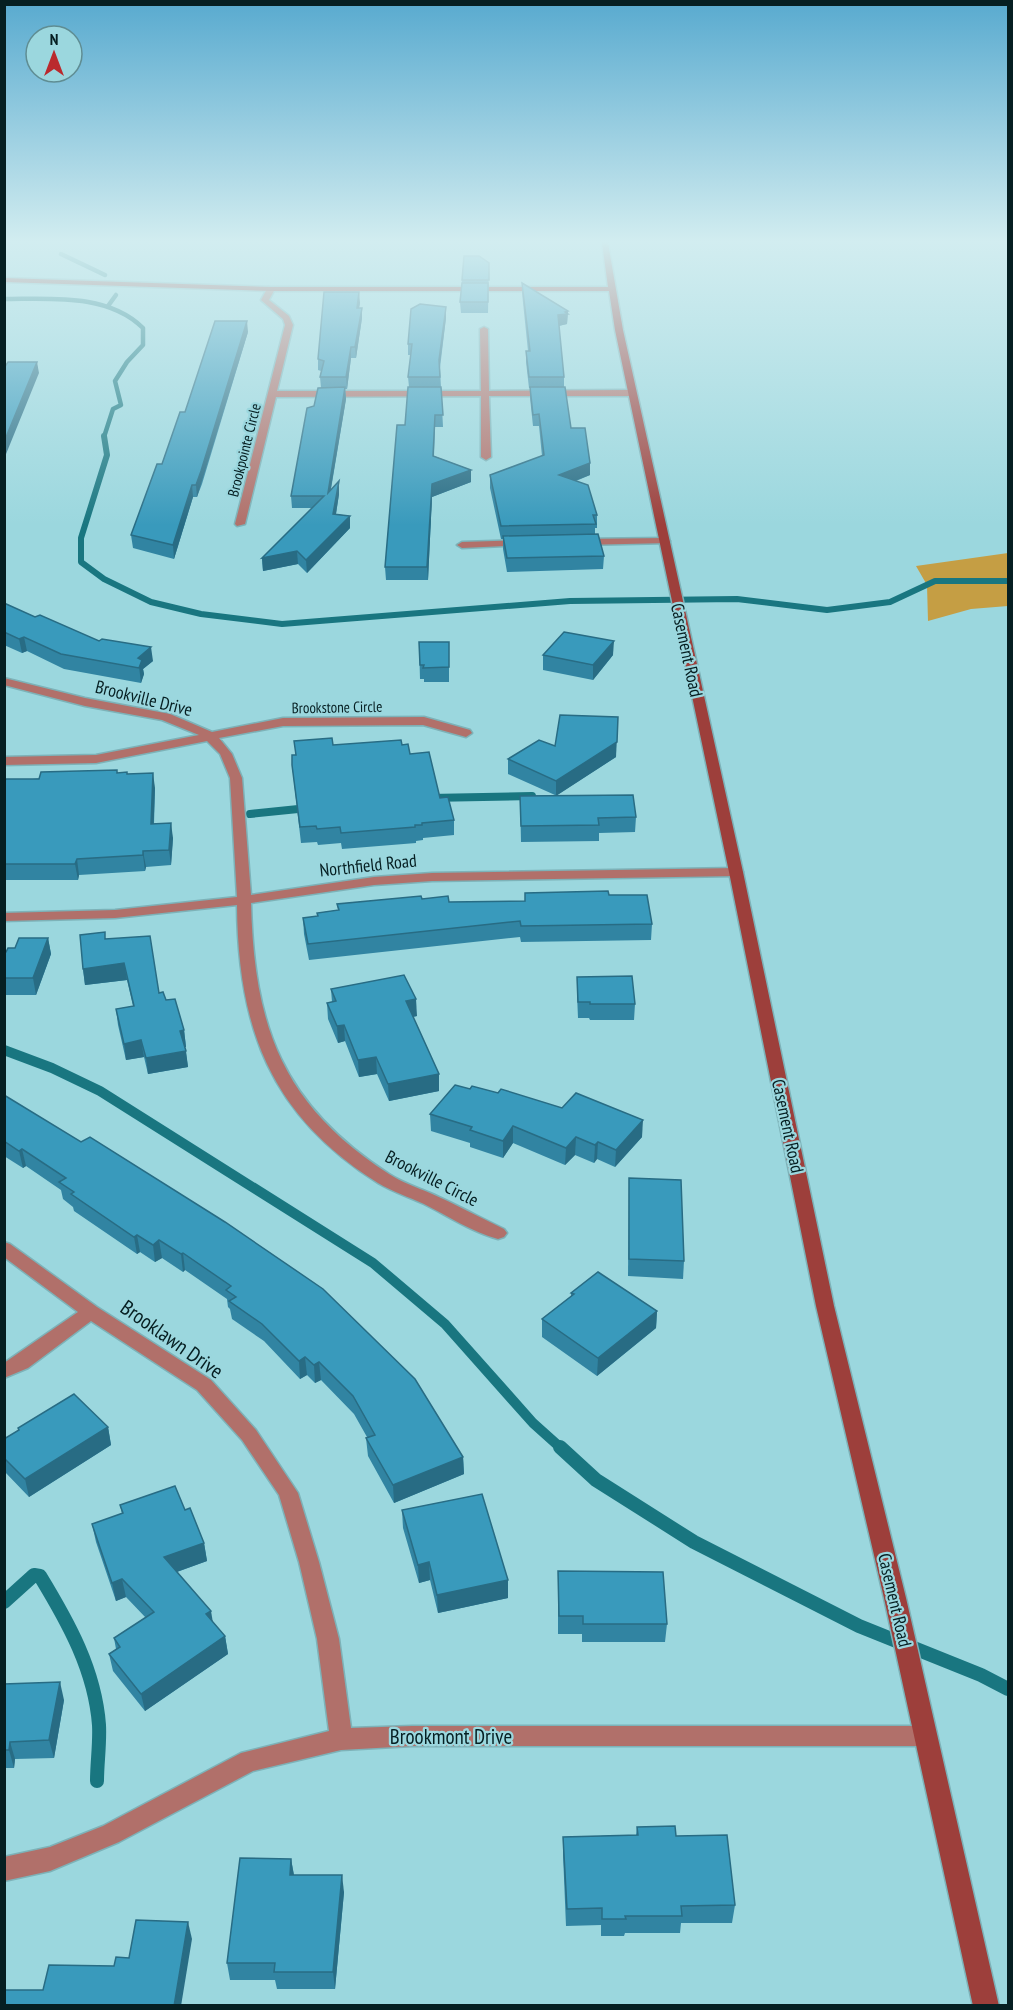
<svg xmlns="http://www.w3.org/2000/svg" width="1013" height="2010" viewBox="0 0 1013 2010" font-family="'PT Sans Narrow',sans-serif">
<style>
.green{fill:#c59e44}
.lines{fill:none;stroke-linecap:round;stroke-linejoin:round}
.stream-far4{stroke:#197680;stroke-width:4.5}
.stream-far3{stroke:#197680;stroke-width:6}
.stream-far2{stroke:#197680;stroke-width:8}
.stream-far1{stroke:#197680;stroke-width:10}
.stream{stroke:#197680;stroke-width:14}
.street-casing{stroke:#7db2b8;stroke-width:3}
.secondary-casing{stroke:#7db2b8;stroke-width:3}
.street{fill:#b1706a;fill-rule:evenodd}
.secondary{fill:#9d3f3b;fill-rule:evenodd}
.wall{fill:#3184a2}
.shaded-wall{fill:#286c84}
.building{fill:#399abc;stroke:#286c84;stroke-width:1.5}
.labels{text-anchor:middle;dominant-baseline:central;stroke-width:4.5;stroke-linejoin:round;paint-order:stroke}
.far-street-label{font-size:15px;fill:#061f22;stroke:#9bd7de}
.street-label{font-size:18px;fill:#061f22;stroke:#9bd7de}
.near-street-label{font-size:21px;fill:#061f22;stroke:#9bd7de}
</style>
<rect width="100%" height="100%" fill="#9bd7de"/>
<polygon class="green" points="1008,553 1008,606 971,609 928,621 927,585 916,566"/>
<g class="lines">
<g class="stream-far4">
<polyline points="61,254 105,275"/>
<path d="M4 299C50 299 108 293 143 328V345L127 362 115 381 121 405 113 409 104 437"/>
<polyline points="108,306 116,295"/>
</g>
<polyline class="stream-far3" points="104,436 107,455 81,538 81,562 104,579 151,602 201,614 282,624 570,601 737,599 827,610 890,602 935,581 1008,581"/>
<g class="stream-far2">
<polyline points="429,798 532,796"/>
<polyline points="250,814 308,808"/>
</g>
<polyline class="stream-far1" points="4,1050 52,1068 100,1091 373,1263 445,1324 533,1423 562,1449"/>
<g class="stream">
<polyline points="560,1447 596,1480 694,1542 859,1626 981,1675 1008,1689"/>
<path d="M4 1602 34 1575 40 1576C68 1622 95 1670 99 1725 100 1744 97 1763 97 1781"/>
</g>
<g class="street-casing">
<g id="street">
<polygon points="268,287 275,289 269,300 289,316 293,325 277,391 481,391 480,329 484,327 488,329 489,391 632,390 636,393 632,396 489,396 491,457 486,460 481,457 481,396 276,397 245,524 237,526 235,524 285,325 283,319 261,300"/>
<polygon points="665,538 670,541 669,543 581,545 576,542 581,539"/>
<polygon points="524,540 528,541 528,545 462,548 457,545 462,542"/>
<path d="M4 678 85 698 170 714 212 732 283 718 424 717 470 730 472 733 466 737 423 725 283 726 219 738 232 754 242 778 251 895 374 877 432 873 736 868 743 872 736 876 432 881 374 885 251 903C254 1026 282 1105 389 1174 401 1182 416 1187 430 1193 455 1204 479 1217 504 1229L507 1233 504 1237 498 1239C472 1232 448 1216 424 1204 409 1197 393 1192 378 1183 270 1115 238 1028 237 905L115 918 4 921V913L115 910 237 897 230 778 220 754 207 741 96 763 4 765V757L96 755 199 735 162 720 85 706 4 685Z"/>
<polygon points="4,1242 10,1244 97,1307 211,1380 256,1430 298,1493 319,1562 339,1639 351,1728 412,1726 925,1726 933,1729 936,1736 933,1743 925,1746 412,1746 341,1750 253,1771 119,1842 50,1871 4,1881 4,1857 50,1847 103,1826 241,1753 329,1731 317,1639 299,1562 279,1495 242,1440 197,1390 91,1321 28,1368 4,1378 4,1363 78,1312 4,1257"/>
</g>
</g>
<g class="secondary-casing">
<polygon id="secondary" points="602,243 608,243 623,330 743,872 834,1306 906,1598 999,2006 973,2006 884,1598 816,1306 729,872 615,330 609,291 271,291 4,282 4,278 271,287 608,287"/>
</g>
<use href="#street" class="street"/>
<use href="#secondary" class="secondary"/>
</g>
<g class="wall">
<polygon points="464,256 489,263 488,313 461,313 460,302"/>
<polygon points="522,283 568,311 567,324 559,326 564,377 564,387 571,428 590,463 590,475 576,481 597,515 597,528 595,528 595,534 604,556 603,569 507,572 503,549 503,539 501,539 490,488 490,475 542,456 539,426 533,426 530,398 530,388 529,388 526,362 526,351 528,351 522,293"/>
<polygon points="360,303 359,308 362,308 362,318 356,358 351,358 347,389 345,389 346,399 331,489 339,494 336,514 350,516 350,528 307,573 298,564 263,571 262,558 312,508 292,508 291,496 314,406 321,388 320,377 321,371 318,370 318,359"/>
<polygon points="446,307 446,318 440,368 443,427 435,427 434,456 471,470 471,482 432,497 428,580 386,580 385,567 405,425 409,387 408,377 411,355 408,355 408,344"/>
<polygon points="248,332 202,484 197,497 193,497 174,559 133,548 131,535 185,412"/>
<polygon points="4,603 35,617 153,661 143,669 144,674 141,683 64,669 27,651 22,653 4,645"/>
<polygon points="419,642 449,642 449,682 424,682 424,679 420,679"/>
<polygon points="543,655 613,655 593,680 543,670"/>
<polygon points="333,745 402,745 410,754 454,820 454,835 423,838 423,840 416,841 416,843 342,849 341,843 318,845 317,842 301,843 292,765 295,755"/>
<polygon points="555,746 616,757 557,795 636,817 635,832 599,833 599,841 521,842 520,796 555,795 508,774 508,759"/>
<polygon points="117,770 117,773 128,774 155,788 154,824 173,838 171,865 146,867 145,871 79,875 78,880 4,880 4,782"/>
<polygon points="609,895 652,924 651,940 521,942 520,937 309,960 304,934 303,918 318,916 317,913 338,910 337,904 422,899 449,902 525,901"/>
<polygon points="48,938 51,954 36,995 4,995 4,952"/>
<polygon points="106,939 166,1000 184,1030 186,1047 185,1047 188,1067 148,1074 144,1057 126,1060 118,1025 116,1009 133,1006 127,980 85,985 83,969"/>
<polygon points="577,977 635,1004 634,1020 590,1020 589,1018 578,1018 577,994"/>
<polygon points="331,989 417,1016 413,1017 439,1074 439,1091 389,1101 377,1074 359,1077 345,1041 338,1043 328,1019 327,1003 332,1002"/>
<polygon points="470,1089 498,1093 642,1137 615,1167 597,1159 594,1163 575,1155 565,1165 513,1143 503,1158 470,1147 470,1143 431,1131 430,1114"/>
<polygon points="4,1095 463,1457 464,1474 394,1503 368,1456 366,1438 367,1437 354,1414 321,1380 315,1383 307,1375 300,1379 264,1341 232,1319 230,1309 228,1307 227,1299 185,1270 183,1272 162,1258 155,1262 140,1252 137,1254 74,1211 73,1207 63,1199 61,1190 26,1166 23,1168 4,1156"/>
<polygon points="629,1178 684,1261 683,1279 628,1276"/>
<polygon points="571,1293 657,1311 656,1328 597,1376 542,1337 542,1319 571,1297"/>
<polygon points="108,1427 111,1445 29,1497 4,1471 4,1439 18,1431 18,1428"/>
<polygon points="120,1505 185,1510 204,1543 207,1561 177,1572 213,1622 225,1636 228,1654 145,1711 113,1671 109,1654 116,1649 114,1638 146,1618 126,1597 116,1601 96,1542 92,1524 122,1514"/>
<polygon points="402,1510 508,1580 508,1598 438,1613 430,1580 419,1583 403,1528"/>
<polygon points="558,1571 667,1624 665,1642 582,1642 582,1634 558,1634"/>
<polygon points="4,1684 64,1700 54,1758 15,1759 14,1768 4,1768"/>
<polygon points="637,1827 676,1836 735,1905 732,1923 681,1923 680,1933 625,1933 624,1936 601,1936 601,1925 566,1926 563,1854 563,1837 636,1835"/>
<polygon points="291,1859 294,1875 344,1892 335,1989 277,1989 275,1980 230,1980 227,1963"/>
</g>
<g class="shaded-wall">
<polygon points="359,292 360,303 357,318 357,308"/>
<polygon points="446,307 446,318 439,371 439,360"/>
<polygon points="362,308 362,318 356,358 355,347"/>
<polygon points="568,311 567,324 558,326 558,315"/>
<polygon points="247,321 248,332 197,497 196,485"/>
<polygon points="351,347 351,358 347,389 346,377"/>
<polygon points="37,362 39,373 4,459 4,442"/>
<polygon points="345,387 346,399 328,505 328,493"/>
<polygon points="590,463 590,475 559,487 559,475"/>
<polygon points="471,470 471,482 432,497 428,580 427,567 432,484"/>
<polygon points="339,481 339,494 334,526 333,514"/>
<polygon points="192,485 193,497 174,559 173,545"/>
<polygon points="350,516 350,528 307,573 306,560"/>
<polygon points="297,551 298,564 263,571 262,558"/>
<polygon points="24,637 27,651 22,653 19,639"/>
<polygon points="614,641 613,655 593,680 593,665"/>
<polygon points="151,647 153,661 143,669 144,674 141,683 138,658"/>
<polygon points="618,717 616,757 556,796 556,781"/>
<polygon points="153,773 155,788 153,839 151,824"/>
<polygon points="171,823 173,838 171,865 169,850"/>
<polygon points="143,851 146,867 145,871 143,855"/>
<polygon points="77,859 79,875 78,880 75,864"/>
<polygon points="48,938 51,954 36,995 33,978"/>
<polygon points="124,963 127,980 85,985 83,969"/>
<polygon points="416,999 417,1016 406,1018 406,1001"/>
<polygon points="344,1025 345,1041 338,1043 337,1026"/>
<polygon points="184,1030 186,1047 182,1047 180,1031"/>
<polygon points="141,1040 144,1057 126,1060 124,1044"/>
<polygon points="186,1051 188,1067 148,1074 146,1058"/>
<polygon points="376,1057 377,1074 359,1077 358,1060"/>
<polygon points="439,1074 439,1091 389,1101 388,1084"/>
<polygon points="643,1120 642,1137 615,1167 616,1150"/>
<polygon points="513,1126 513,1143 503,1158 503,1141"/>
<polygon points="576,1137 575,1155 565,1165 566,1148"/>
<polygon points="598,1142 597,1159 594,1163 595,1145"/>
<polygon points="22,1149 26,1166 23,1168 19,1151"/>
<polygon points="137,1235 140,1252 137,1254 134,1237"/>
<polygon points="159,1240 162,1258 155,1262 153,1245"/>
<polygon points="183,1253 185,1270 183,1272 181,1254"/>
<polygon points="657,1311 656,1328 597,1376 598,1358"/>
<polygon points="305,1357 307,1375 300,1379 299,1361"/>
<polygon points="319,1362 321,1380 315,1383 314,1365"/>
<polygon points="108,1427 111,1445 29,1497 25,1479"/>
<polygon points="463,1457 464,1474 394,1503 393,1485"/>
<polygon points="204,1543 207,1561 168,1575 164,1557"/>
<polygon points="429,1562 430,1580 419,1583 418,1565"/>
<polygon points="122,1579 126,1597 116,1601 112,1583"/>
<polygon points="508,1580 508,1598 438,1613 437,1595"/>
<polygon points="211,1611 214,1629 206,1614"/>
<polygon points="225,1636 228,1654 145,1711 141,1694"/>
<polygon points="60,1682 64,1700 54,1758 49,1740"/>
<polygon points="10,1742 15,1759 14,1768 9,1750"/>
<polygon points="291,1859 294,1876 290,1875"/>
<polygon points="342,1875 344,1892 335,1989 333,1972"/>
<polygon points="188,1922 192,1939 181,2006 174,2006"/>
</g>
<g class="building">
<polygon points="464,256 479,256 489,263 489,280 462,280"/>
<polygon points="462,283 488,283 488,302 460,302"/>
<polygon points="522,283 568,311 565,312 568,314 558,315 564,377 529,377 526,351 530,351"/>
<polygon points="324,292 359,292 357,308 362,308 355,347 351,347 346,377 320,377 324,361 318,359"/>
<polygon points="420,304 446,307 439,360 440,377 408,377 412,344 408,344 411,309"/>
<polygon points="215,321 247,321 201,471 196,485 192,485 173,545 131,535 157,464 162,464 180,412 185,412"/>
<polygon points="8,362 37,362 4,442 4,368"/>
<polygon points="345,387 328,493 339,481 333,514 350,516 306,560 297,551 262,558 324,496 291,496 307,408 314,406 318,388"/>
<polygon points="408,387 441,387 443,415 435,415 433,456 471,470 432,484 427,567 385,567 397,425 405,425"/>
<polygon points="530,387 565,387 571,428 585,428 590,463 559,475 588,485 597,515 593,515 596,524 501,526 490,475 544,455 539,414 533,415"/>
<polygon points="598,534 604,556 507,558 503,536"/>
<polygon points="4,603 35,617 40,615 99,641 102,639 151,647 138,658 142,660 139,668 61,654 24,637 19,639 4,632"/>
<polygon points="564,632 614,641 593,665 543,655"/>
<polygon points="419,642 449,642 449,667 423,668 424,665 420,665"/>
<polygon points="560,715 618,717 617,742 556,781 508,759 539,740 555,746"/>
<polygon points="332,738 333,745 401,740 402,745 408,744 410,754 429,752 440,798 448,797 454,820 422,823 422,825 415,825 415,827 341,833 340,827 317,829 316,826 300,827 292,765 292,755 296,755 294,741"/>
<polygon points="117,770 117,773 127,772 127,774 153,773 151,824 171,823 169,850 143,851 143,855 77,859 75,864 4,864 4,782 6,779 39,779 41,772"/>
<polygon points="633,795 636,817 598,818 599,825 521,826 520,796"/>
<polygon points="608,891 609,895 647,895 652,924 521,926 520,921 308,944 303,918 318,916 317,913 339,910 337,904 421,896 422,899 448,896 449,902 525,901 525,893"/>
<polygon points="105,932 105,939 150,936 159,993 163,992 166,1000 175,999 184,1030 180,1031 186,1051 146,1058 141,1040 124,1044 116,1009 134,1006 124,963 83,969 80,935"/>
<polygon points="19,938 48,938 33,978 4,978 4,952 6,952 8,948 15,948"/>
<polygon points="404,975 416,999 406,1001 439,1074 388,1084 376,1057 358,1060 344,1025 337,1026 327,1003 336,1001 331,989"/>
<polygon points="632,976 635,1004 590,1004 590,1002 578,1002 577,977"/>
<polygon points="455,1085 470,1089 472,1086 498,1093 501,1089 562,1108 576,1093 643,1120 616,1150 598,1142 595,1145 576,1137 566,1148 513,1126 503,1141 470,1130 472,1127 430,1114"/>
<polygon points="4,1095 81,1142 90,1137 225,1222 323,1289 415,1379 463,1457 393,1485 366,1438 375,1435 353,1396 319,1362 314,1365 305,1357 299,1361 262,1324 229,1301 236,1297 226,1290 231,1286 183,1253 181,1254 159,1240 153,1245 137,1235 134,1237 71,1194 74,1192 59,1182 66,1178 22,1149 19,1151 4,1141"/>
<polygon points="629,1178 681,1180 684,1261 629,1259"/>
<polygon points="598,1272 657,1311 598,1358 542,1319 574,1294 571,1293"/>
<polygon points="74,1394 108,1427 25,1479 4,1458 4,1439 19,1430 18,1428"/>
<polygon points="175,1486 185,1510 190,1508 204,1543 164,1557 211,1611 206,1614 225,1636 141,1694 109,1654 120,1647 114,1638 154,1612 122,1579 112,1583 92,1524 123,1513 120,1505"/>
<polygon points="482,1494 508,1580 437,1595 429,1562 418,1565 402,1510"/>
<polygon points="558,1571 663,1572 667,1624 583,1624 583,1616 559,1616"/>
<polygon points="60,1682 49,1740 10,1742 9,1750 4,1750 4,1684"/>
<polygon points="675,1826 676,1836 727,1835 735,1905 681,1906 682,1916 625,1916 626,1919 602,1919 602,1908 567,1909 563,1837 638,1835 637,1827"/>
<polygon points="240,1858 291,1859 290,1875 342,1875 333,1972 274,1972 275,1963 227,1963"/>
<polygon points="136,1920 188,1922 174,2006 4,2006 4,1990 43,1990 49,1965 114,1966 116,1957 129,1958"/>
</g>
<linearGradient id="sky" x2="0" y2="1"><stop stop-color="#58aacf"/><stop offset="0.46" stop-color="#d2edf0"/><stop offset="1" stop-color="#d2edf0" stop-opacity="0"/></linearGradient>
<rect width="1013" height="525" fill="url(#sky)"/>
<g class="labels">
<g class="far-street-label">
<text transform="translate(244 450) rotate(-76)">Brookpointe Circle</text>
<text transform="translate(337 707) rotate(-1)">Brookstone Circle</text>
</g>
<g class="street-label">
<text transform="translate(687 650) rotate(78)">Casement Road</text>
<text transform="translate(144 698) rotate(14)">Brookville Drive</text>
<text transform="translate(368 865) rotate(-6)">Northfield Road</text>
<text transform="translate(788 1126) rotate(78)">Casement Road</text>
<text transform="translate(432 1178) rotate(27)">Brookville Circle</text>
<text transform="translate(895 1600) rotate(77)">Casement Road</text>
</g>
<g class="near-street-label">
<text transform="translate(172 1339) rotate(35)">Brooklawn Drive</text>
<text x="451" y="1736">Brookmont Drive</text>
</g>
</g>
<rect width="1013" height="2010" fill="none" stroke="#061f22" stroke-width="12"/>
<g transform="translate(54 54)"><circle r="28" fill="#9bd7de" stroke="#5f8d93" stroke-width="1.5"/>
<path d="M0-4.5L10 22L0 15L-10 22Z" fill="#ba2a2d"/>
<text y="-9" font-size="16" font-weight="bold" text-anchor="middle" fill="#061f22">N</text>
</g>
</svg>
